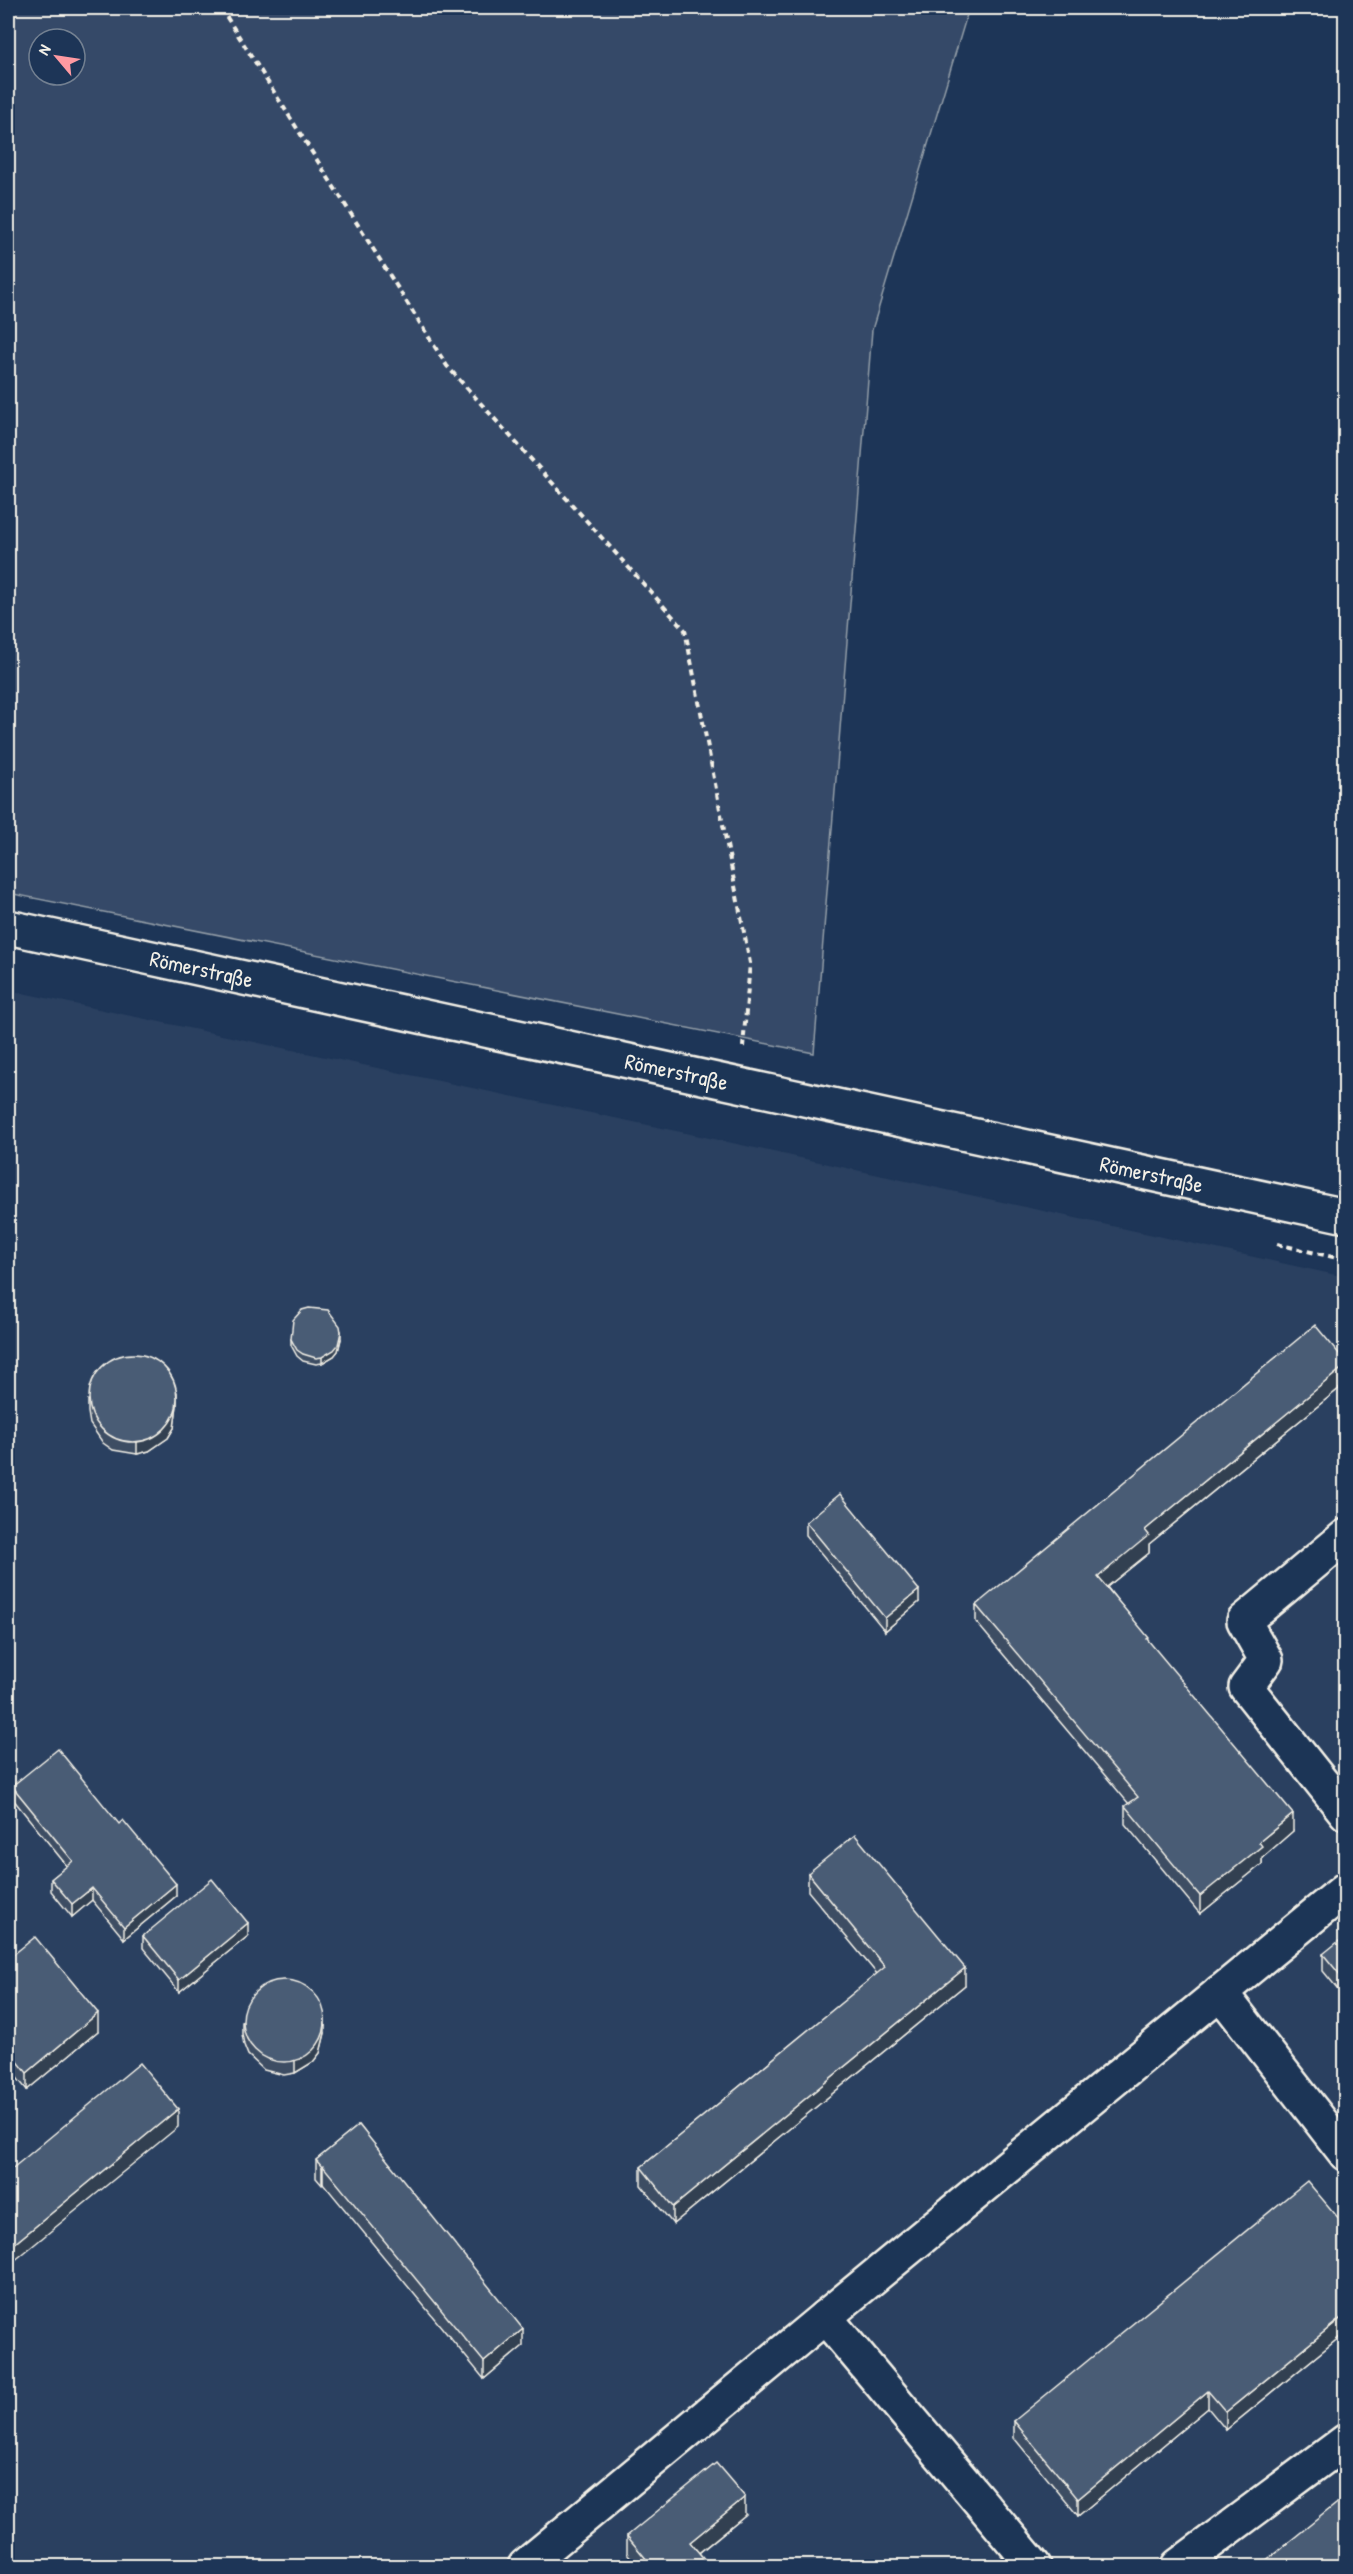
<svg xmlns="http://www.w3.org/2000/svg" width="1353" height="2574" viewBox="0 0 1353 2574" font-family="'Patrick Hand',sans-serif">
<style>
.built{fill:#2a4060}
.green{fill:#354a67;stroke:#949ea8;stroke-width:1.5;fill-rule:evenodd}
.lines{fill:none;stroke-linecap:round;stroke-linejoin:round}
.minor-casing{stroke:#f4f1e8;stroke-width:38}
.major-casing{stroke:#f4f1e8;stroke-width:38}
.path{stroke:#f4f1e8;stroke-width:4;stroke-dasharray:6 4.5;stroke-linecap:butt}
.minor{stroke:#1d3557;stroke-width:33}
.major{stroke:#1d3557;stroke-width:33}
.wall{fill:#3e4e64;stroke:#f4f1e8;stroke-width:1.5}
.shaded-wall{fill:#324051;stroke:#f4f1e8;stroke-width:1.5}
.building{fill:#485b74;stroke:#f4f1e8;stroke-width:1.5}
.labels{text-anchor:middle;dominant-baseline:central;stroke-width:4.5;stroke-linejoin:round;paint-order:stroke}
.street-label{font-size:22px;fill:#f4f1e8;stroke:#1d3557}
</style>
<rect width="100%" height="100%" fill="#1d3557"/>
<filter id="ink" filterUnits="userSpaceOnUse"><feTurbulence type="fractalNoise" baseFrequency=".0167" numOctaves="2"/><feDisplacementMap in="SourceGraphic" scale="12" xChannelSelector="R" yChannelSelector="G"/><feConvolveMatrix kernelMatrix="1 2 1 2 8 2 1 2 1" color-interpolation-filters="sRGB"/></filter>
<g filter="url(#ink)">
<polygon class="built" points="8,990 714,1139 1345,1277 1345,2566 8,2566"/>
<path class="green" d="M8 8H969L872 330 814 1053 8 893ZM39 39H75V75H39Z"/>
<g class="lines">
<g class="minor-casing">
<g id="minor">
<polyline points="1346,1536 1244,1621 1266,1660 1246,1687 1346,1813"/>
<polyline points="1220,1992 1346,2154"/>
<polyline points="825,2317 1034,2566"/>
<polyline points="525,2566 825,2317 1346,1889"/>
<polyline points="1178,2566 1346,2441"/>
</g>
</g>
<g class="major-casing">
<g id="major">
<path id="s1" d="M8 927 1346 1216"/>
</g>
</g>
<g class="path">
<polyline points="221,8 447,366 685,630 750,963 743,1047"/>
<polyline points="1277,1244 1346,1260"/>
</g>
<use href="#minor" class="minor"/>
<use href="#major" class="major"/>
</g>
<g class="wall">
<polygon points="291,1339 341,1339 338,1351 334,1356 322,1363 316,1364 303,1361 297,1356 291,1345"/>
<polygon points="1346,1362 1346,1383 1149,1544 1149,1553 1107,1587 1293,1831 1262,1858 1262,1864 1200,1914 1125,1824 1125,1806 1129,1804 976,1622 976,1605"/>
<polygon points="88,1400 177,1405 174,1428 168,1438 149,1451 137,1454 113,1450 103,1443 90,1424 88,1412"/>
<polygon points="806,1522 919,1602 885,1631 806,1535"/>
<polygon points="12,1786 176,1896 124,1939 92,1900 72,1917 51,1891 51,1879 67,1866 12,1798"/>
<polygon points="808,1873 965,1985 673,2224 641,2185 641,2167 877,1974 808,1891"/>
<polygon points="143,1936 248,1936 179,1992 143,1948"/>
<polygon points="1346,1943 1346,1999 1323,1971 1323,1954 1343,1946"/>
<polygon points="8,1959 98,2031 27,2090 8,2067"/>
<polygon points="242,2022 325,2033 320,2053 313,2062 295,2073 284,2075 264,2070 248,2055 244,2045 242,2034"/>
<polygon points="359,2125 523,2346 484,2379 323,2183 322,2185 316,2178 316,2160"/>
<polygon points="1346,2227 1346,2332 1226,2430 1208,2408 1078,2516 1014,2438 1014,2421"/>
<polygon points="745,2515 699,2553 710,2566 638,2566 627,2553 627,2536"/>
</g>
<g class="shaded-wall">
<polygon points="341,1332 341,1339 338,1351 334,1356 322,1363 322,1357"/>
<polygon points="1346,1365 1346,1383 1149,1544 1149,1553 1098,1594 1098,1577 1145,1530"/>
<polygon points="177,1393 177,1405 174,1428 168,1438 149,1451 137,1454 137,1442"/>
<polygon points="919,1590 919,1602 885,1631 885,1618"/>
<polygon points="1293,1814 1293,1831 1262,1858 1262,1864 1200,1914 1200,1896 1259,1842"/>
<polygon points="176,1884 176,1896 124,1939 124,1927"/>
<polygon points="92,1888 92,1900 72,1917 72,1904"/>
<polygon points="248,1923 248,1936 179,1992 179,1980"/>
<polygon points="965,1968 965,1985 673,2224 673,2207"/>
<polygon points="98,2013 98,2031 27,2090 27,2073"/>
<polygon points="325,2021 325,2033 320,2053 313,2062 295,2073 295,2061"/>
<polygon points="178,2109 178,2127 8,2266 8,2249"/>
<polygon points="323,2166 323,2183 322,2185 322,2167"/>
<polygon points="1346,2314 1346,2332 1226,2430 1226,2412"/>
<polygon points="523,2329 523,2346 484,2379 484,2362"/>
<polygon points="1208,2391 1208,2408 1078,2516 1078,2499"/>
<polygon points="745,2497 745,2515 690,2560 690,2542"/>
</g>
<g class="building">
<polygon points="309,1308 328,1310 340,1326 341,1332 338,1345 334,1350 322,1357 316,1358 303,1354 297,1350 291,1339 293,1320 302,1310"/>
<polygon points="1315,1325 1346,1362 1346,1365 1145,1530 1149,1535 1098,1577 1149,1638 1147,1639 1293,1814 1259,1842 1262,1846 1200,1896 1125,1806 1138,1797 976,1605"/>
<circle cx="133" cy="1398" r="44"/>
<polygon points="840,1494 919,1590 885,1618 806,1522"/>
<polygon points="58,1749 119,1824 123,1820 176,1884 124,1927 92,1888 72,1904 51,1879 73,1861 12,1786"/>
<polygon points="855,1835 965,1968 673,2207 641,2167 885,1967 808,1873"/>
<polygon points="212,1879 248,1923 179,1980 143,1936"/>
<polygon points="35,1937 98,2013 27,2073 8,2049 8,1959"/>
<polygon points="1339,1941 1343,1946 1346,1943 1346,1982 1323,1954"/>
<circle cx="284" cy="2021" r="41"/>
<polygon points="140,2063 178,2109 8,2249 8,2172"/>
<polygon points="359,2125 523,2329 484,2362 323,2166 322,2167 316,2160"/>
<polygon points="1307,2181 1346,2227 1346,2314 1226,2412 1208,2391 1078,2499 1014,2421"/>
<polygon points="716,2463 745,2497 690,2542 710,2566 652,2566 627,2536"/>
<polygon points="1346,2496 1346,2566 1259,2566"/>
</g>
</g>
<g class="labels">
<g class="street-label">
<text stroke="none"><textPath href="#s1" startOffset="198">Römerstraße</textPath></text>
<text stroke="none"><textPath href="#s1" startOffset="684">Römerstraße</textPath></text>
<text stroke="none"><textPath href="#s1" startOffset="1170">Römerstraße</textPath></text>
</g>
</g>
<rect width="1353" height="2574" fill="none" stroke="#1d3557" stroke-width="30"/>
<rect x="15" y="15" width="1323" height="2544" fill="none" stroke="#f4f1e8" stroke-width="2" filter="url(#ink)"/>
<g transform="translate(57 57) rotate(299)"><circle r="28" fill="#1d3557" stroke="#738091" stroke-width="1.5"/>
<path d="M0-4.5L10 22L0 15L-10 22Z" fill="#ff9aa2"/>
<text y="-9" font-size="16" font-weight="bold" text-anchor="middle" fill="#f4f1e8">N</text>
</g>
</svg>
